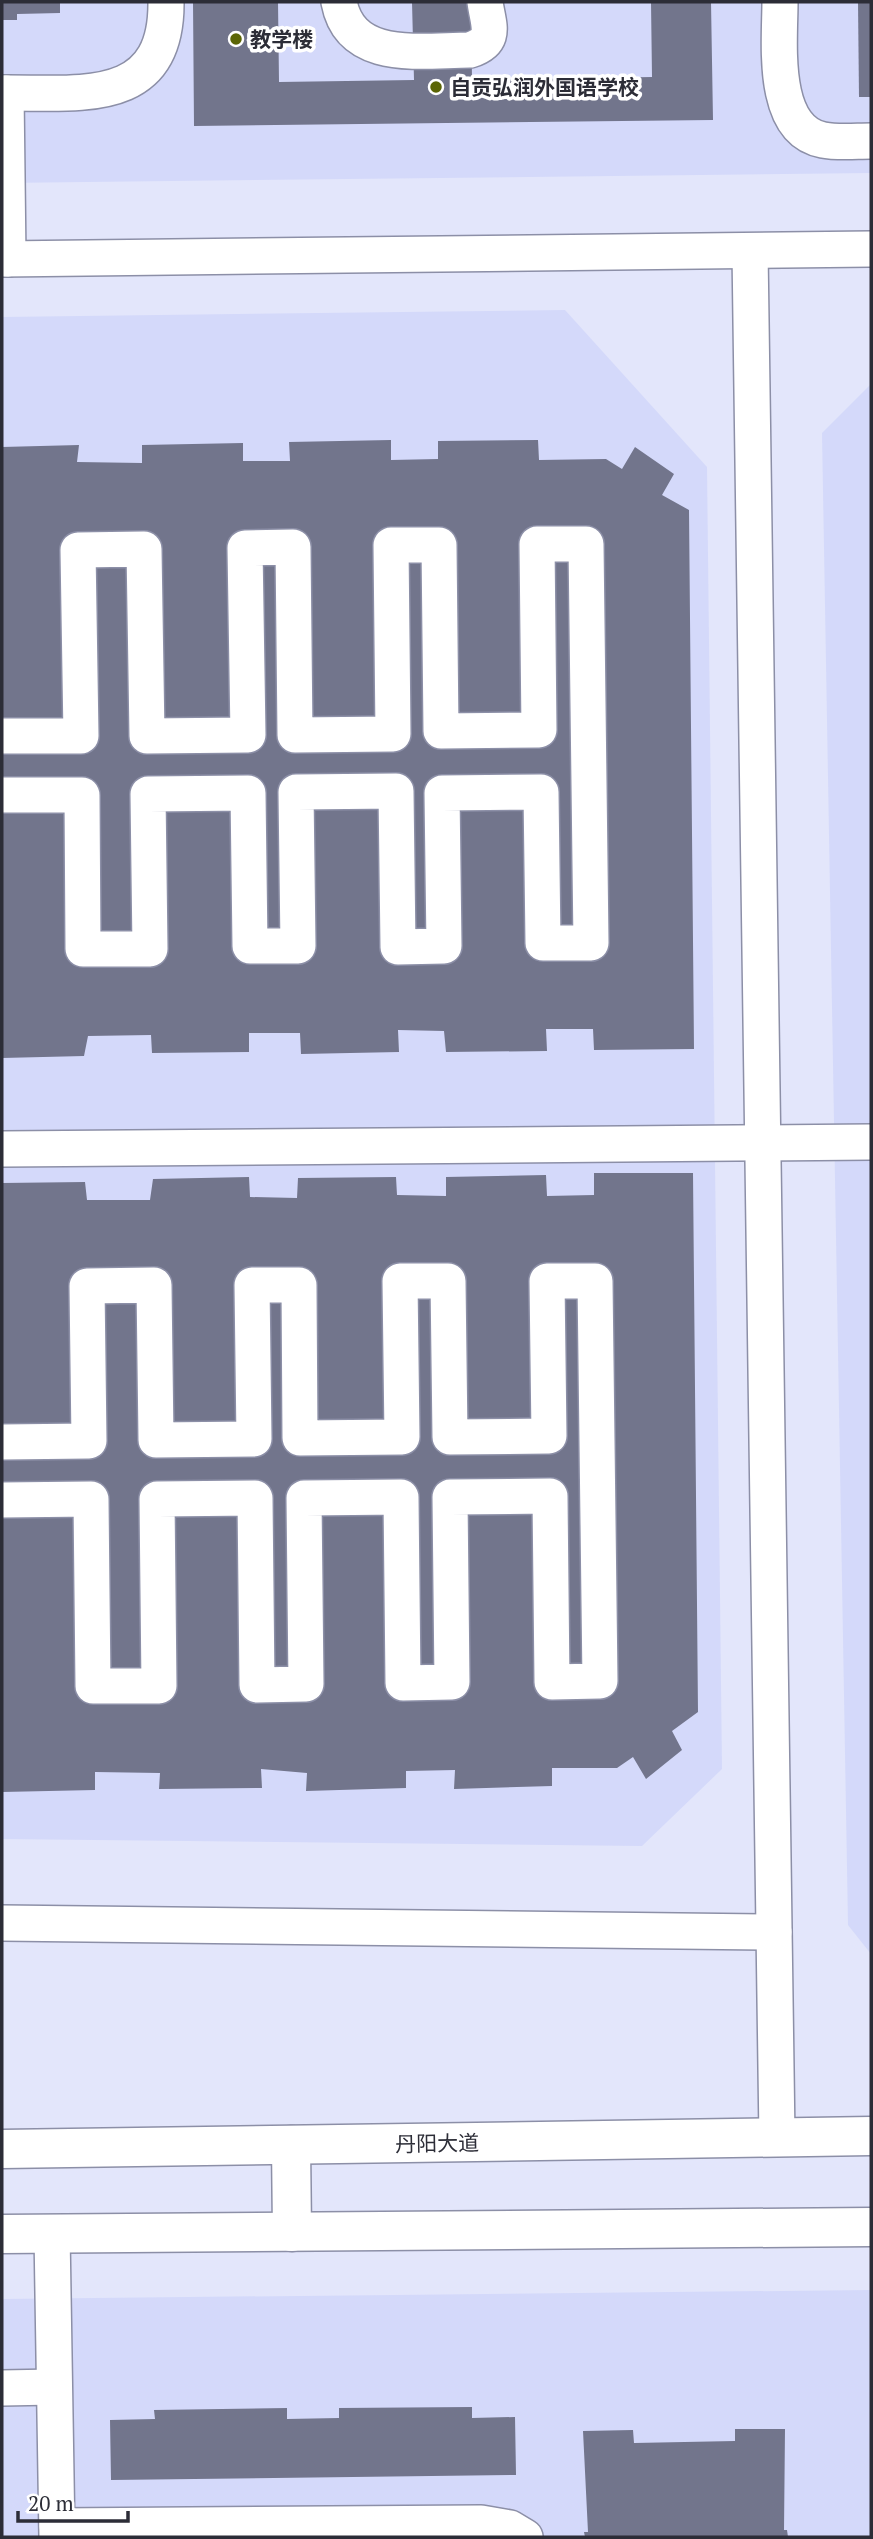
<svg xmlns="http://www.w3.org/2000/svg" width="873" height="2539" viewBox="0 0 873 2539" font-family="'PT Serif','Noto Sans SC',serif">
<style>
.built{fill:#d4d9fa}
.building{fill:#72758c}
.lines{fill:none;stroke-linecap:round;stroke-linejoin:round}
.minor-casing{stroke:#8c8fa7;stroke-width:38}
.major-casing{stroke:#8c8fa7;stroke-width:41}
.minor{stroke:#fff;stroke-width:35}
.major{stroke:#fff;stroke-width:38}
.poi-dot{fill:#5b6505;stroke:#fff;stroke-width:2.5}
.labels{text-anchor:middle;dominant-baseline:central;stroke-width:7;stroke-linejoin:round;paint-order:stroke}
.poi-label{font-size:21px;font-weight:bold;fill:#2c2d37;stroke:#fff;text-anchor:start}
.street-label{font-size:21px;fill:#2c2d37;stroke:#fff}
</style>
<rect width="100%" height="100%" fill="#e3e6fb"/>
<g class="built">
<polygon points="2,2 871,2 871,173 2,183"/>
<polygon points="565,310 707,467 722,1769 642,1846 2,1839 2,317"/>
<polygon points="871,384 871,1954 848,1925 822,433"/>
<polygon points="871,2290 871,2537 2,2537 2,2299"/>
</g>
<g class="building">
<polygon points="2,2 60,2 60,13 17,14 17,20 2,20"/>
<polygon points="193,2 278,2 279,82 414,80 412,2 471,2 472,80 652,77 651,2 711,2 713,120 194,126"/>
<polygon points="858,2 871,2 871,97 859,97"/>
<polygon points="391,440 391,460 438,459 438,441 538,440 539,460 606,459 622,469 635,447 674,474 662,495 689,510 694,1049 594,1050 593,1029 546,1029 547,1051 446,1052 444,1031 398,1030 399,1052 301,1054 300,1033 249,1033 249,1052 152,1053 151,1035 88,1036 84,1056 2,1058 2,447 79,445 77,462 142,463 142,445 243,443 243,461 290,461 289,442"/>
<polygon points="594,1173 693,1173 698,1712 672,1731 682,1750 646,1779 633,1757 617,1768 552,1768 552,1786 454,1789 455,1770 406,1771 406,1788 306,1791 307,1773 261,1769 262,1788 159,1789 160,1773 95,1772 95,1790 2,1792 2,1183 85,1182 87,1200 150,1200 153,1179 249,1177 250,1197 297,1198 298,1178 396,1177 397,1195 446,1196 446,1177 546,1175 547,1196 594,1195"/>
<polygon points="472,2407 472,2418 515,2417 516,2475 111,2480 110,2420 155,2419 154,2410 287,2408 287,2419 339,2418 339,2408"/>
<polygon points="735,2429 785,2429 784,2530 787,2530 788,2537 585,2537 584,2532 588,2532 583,2431 633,2430 634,2443 735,2441"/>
</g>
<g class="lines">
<g class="minor-casing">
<g id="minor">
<path d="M339 2C351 64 422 50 470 50 498 41 488 25 485 2"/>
<path d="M780 2C780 41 770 130 823 140 838 143 856 141 871 141"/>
<path d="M2 93C79 92 167 108 166 2"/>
<polyline points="6,93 8,259"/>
<polyline points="750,251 777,2138"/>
<polyline points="2,259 871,249"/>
<polyline points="2,736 81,736 78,550 144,549 147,736 248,735 245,548 293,547 295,735 393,734 391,545 439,545 441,731 539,730 537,544 586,544 591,943 543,943 541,792 442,793 444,946 398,947 396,791 296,792 298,946 250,946 248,793 148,794 150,949 83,949 82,795 2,795"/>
<polyline points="2,1149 871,1142"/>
<polyline points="2,1442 89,1441 87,1286 154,1285 156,1440 254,1439 252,1285 299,1285 300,1438 402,1437 400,1281 448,1281 450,1437 549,1436 547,1281 595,1281 600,1681 552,1682 550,1496 450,1497 452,1682 403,1683 401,1497 304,1498 306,1684 257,1685 255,1498 157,1499 159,1686 93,1686 91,1499 2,1500"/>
<polyline points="2,1923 774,1932"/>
<polyline points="52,2233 57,2537"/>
<polyline points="2,2388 54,2387"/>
<polyline points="57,2526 481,2523 510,2528 525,2537"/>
</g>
</g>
<g class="major-casing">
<g id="major">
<polyline points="291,2145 292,2232"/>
<polyline points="2,2149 871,2136"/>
<polyline points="2,2234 871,2227"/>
</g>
</g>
<use href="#minor" class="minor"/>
<use href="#major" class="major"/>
</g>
<g class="poi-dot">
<circle cx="236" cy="39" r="7"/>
<circle cx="436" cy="87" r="7"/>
</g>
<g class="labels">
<g class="poi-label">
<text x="250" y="39">教学楼</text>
<text x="450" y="87">自贡弘润外国语学校</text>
</g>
<g class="street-label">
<text transform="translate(437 2143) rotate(-1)">丹阳大道</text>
</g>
</g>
<rect width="873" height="2539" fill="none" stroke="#2c2d37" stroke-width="7"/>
<path d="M18 2511v10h110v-10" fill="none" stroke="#2c2d37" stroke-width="3.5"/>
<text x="28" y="2511" font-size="21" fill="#2c2d37" stroke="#ffffff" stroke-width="5" paint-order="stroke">20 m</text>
</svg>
